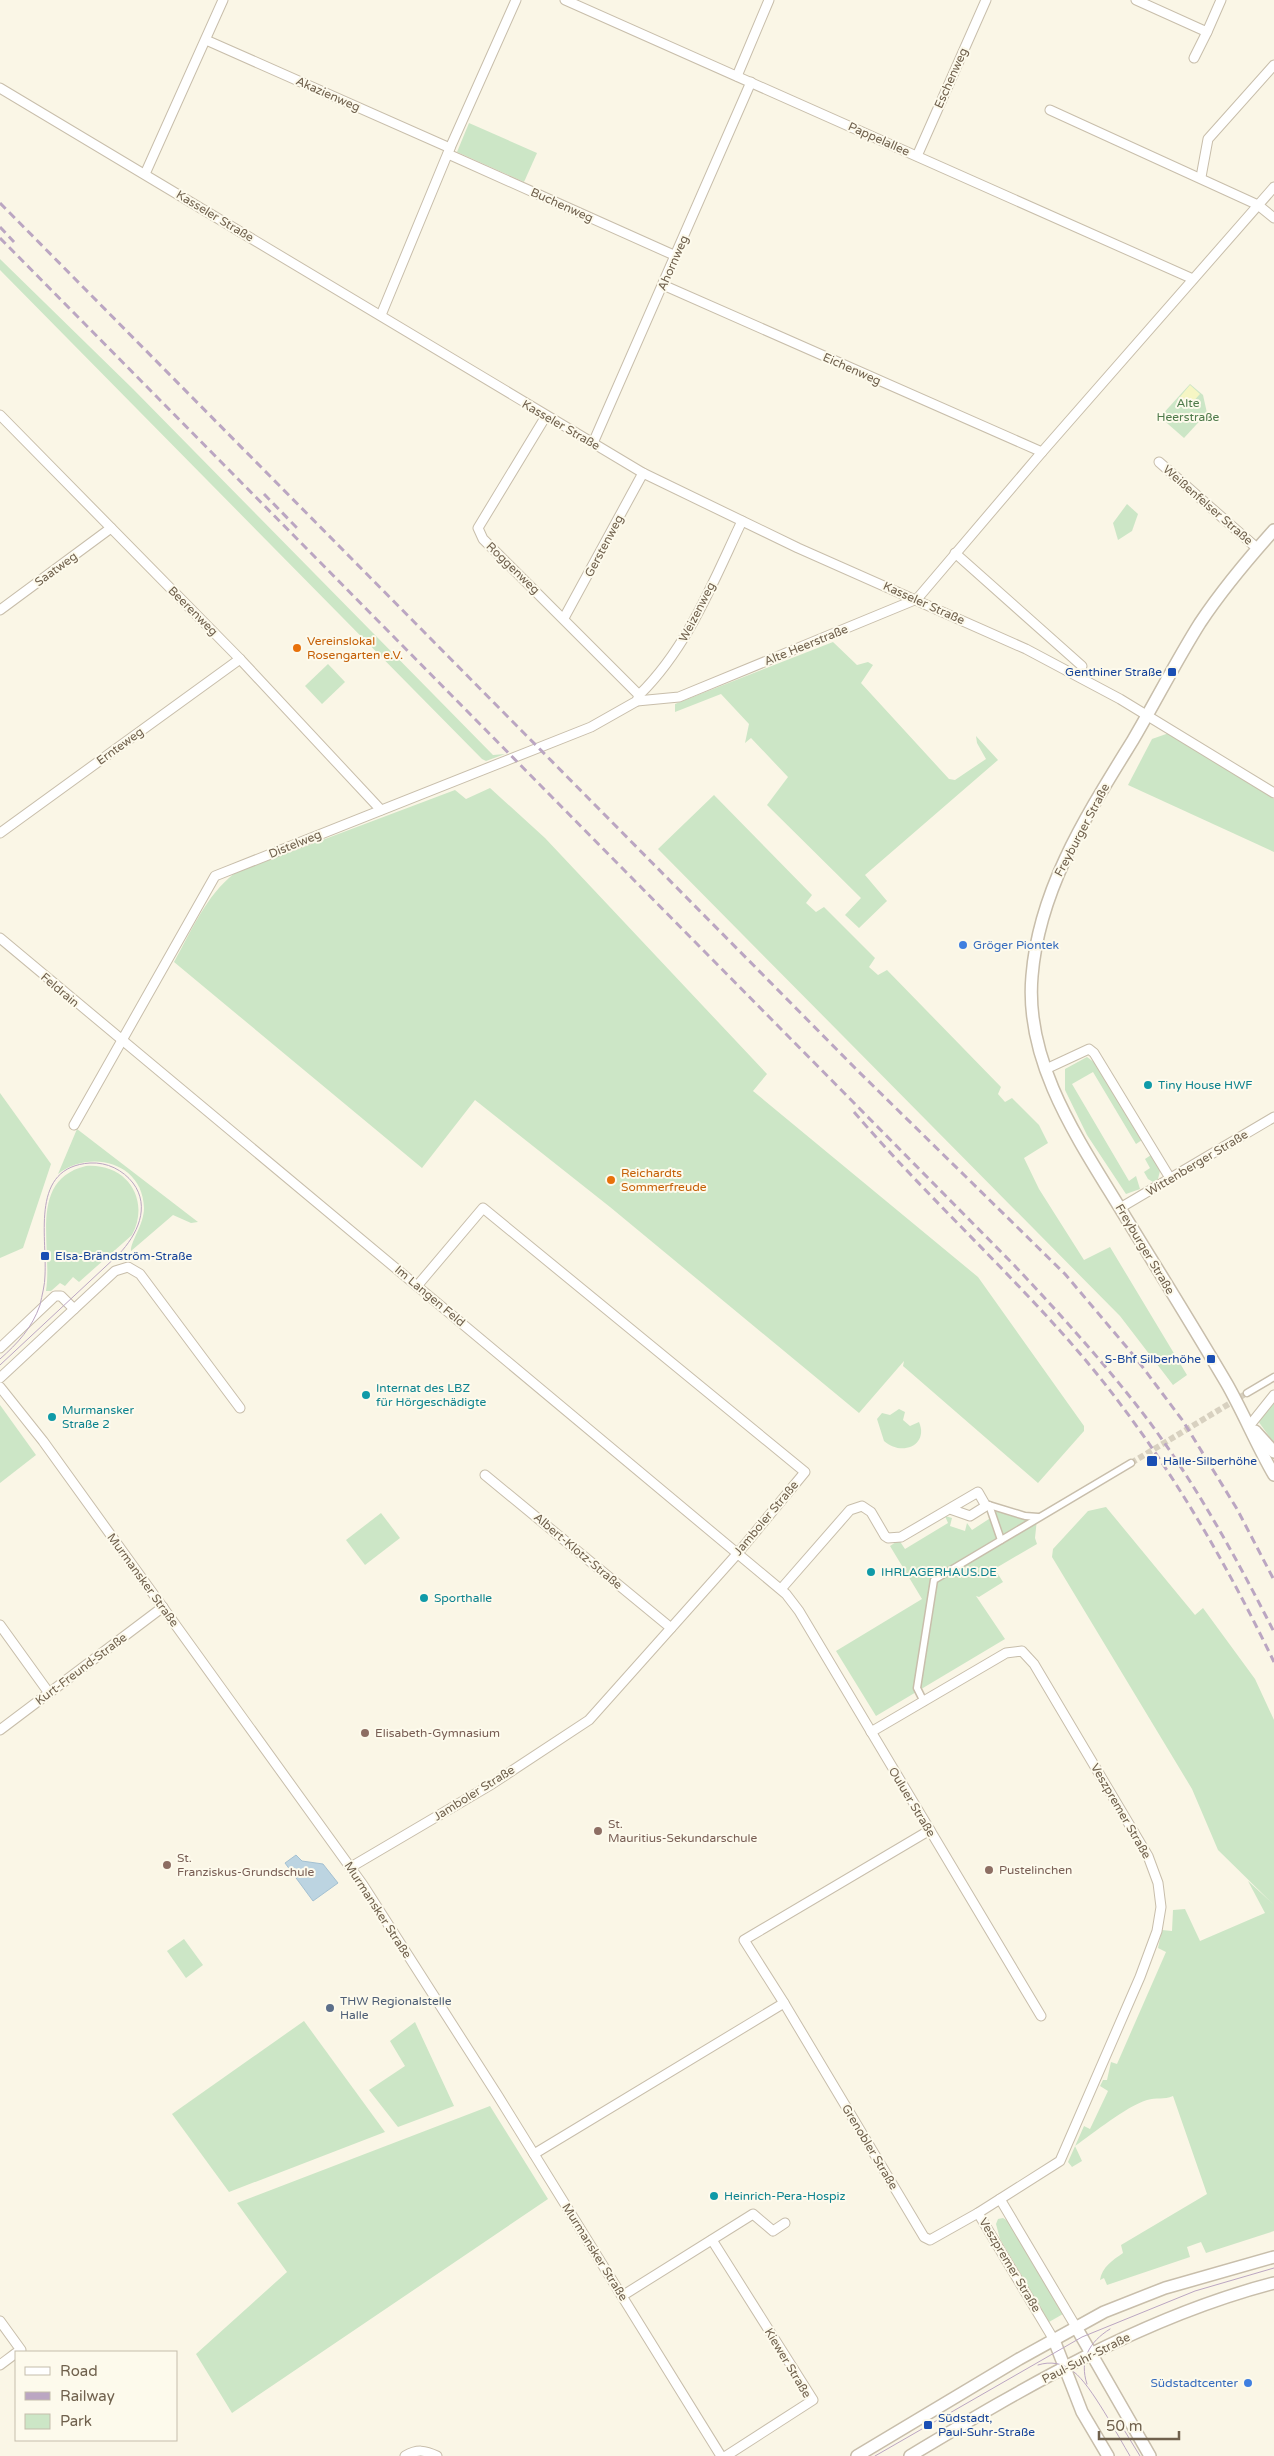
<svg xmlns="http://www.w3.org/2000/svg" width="1274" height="2456" viewBox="0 0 1274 2456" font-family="'Varela Round',sans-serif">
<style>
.green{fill:#cce6c6}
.sand{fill:#f6f6c4}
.water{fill:#bcd4e1;stroke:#a4c1d2}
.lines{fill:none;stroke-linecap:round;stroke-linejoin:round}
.pedestrian-tunnel{stroke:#d8d1c0;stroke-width:6;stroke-dasharray:6 3;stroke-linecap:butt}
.pedestrian-casing{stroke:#c8beab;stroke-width:9}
.minor-casing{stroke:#c8beab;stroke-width:11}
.tertiary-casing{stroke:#c8beab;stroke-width:14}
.pedestrian{stroke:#fff;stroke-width:6}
.minor{stroke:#fff;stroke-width:9}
.tertiary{stroke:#fff;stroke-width:11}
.tram{stroke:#bba6c2;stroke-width:1}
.rail{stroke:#bba6c2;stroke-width:3;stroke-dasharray:8 5;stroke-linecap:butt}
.food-dot{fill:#e8710a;stroke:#fdfaec;stroke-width:2}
.transit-dot{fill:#1a4fb4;stroke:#fdfaec;stroke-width:2}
.shop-dot{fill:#3f7fe0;stroke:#fdfaec;stroke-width:2}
.culture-dot{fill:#0f9aa8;stroke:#fdfaec;stroke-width:2}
.education-dot{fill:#8d6e63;stroke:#fdfaec;stroke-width:2}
.service-dot{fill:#5c6f8a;stroke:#fdfaec;stroke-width:2}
.labels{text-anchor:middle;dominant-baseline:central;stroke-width:4;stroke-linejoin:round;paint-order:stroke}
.street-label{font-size:12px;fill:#70614d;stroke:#fdfaec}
.park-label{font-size:12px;fill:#4e7a4a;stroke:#fdfaec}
.food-label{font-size:12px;fill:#c56008;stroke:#fdfaec;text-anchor:start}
.transit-label{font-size:12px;fill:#164399;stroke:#fdfaec;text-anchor:start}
.shop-label{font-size:12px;fill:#366cbe;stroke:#fdfaec;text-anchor:start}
.culture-label{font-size:12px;fill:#0d838f;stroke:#fdfaec;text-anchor:start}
.education-label{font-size:12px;fill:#785e54;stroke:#fdfaec;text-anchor:start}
.service-label{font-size:12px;fill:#4e5e75;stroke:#fdfaec;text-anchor:start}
</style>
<rect width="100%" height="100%" fill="#faf6e6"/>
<g class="green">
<polygon points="469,123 537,153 524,182 457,152"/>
<polygon points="0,259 133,389 493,755 505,754 486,761 482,759 0,270"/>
<polygon points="1190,384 1203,395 1207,413 1184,438 1160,417"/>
<polygon points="1127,504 1138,514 1132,531 1118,540 1113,523"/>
<polygon points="833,642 857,665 868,662 873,665 861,683 949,779 955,780 986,759 977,743 976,736 998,760 865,875 887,901 859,928 845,915 861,898 767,805 788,777 751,738 745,743 749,724 721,694 675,712 675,704"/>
<polygon points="328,664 345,682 322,704 305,686"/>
<polygon points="1169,733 1274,799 1274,852 1128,785 1152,739"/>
<path d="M490 788 545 838 767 1074 753 1091 978 1277 1084 1426V1431L1038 1483 903 1366 904 1361 859 1413 610 1207 475 1100 422 1168 174 962C191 932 206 895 235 873L455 790 466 799Z"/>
<polygon points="714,795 812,895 806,903 816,912 824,907 875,958 869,967 878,975 887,970 1001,1087 998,1094 1005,1102 1012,1098 1039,1125 1048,1143 1024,1158 1039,1189 1084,1260 1110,1247 1187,1375 1173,1385 1120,1316 658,849"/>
<polygon points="1087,1057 1095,1063 1142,1140 1136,1144 1093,1072 1072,1084 1129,1181 1136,1176 1140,1189 1126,1194 1087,1135 1065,1090 1065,1069"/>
<polygon points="0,1093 51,1164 23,1248 0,1258"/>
<path d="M77 1129 198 1222 191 1223 173 1215 131 1251C130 1242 144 1225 144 1208 143 1162 90 1149 58 1174Z"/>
<polygon points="1151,1155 1160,1171 1158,1179 1153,1182 1148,1179 1144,1172 1150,1168 1145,1159"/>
<path d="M86 1166C126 1163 151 1199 132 1235L79 1282 73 1277 65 1286 60 1283 51 1291H46C53 1247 27 1180 86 1166Z"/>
<polygon points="1274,1402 1274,1443 1258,1421"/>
<polygon points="0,1405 36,1455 0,1483"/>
<path d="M899 1409 905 1412 903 1420 910 1426 919 1422C929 1445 902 1457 884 1441L877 1419 882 1413 890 1415Z"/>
<polygon points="995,1507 1037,1519 1035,1538 1037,1544 996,1568 993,1566 1003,1582 979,1597 976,1596 1005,1639 876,1716 836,1651 922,1599 890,1546 899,1540 905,1549 948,1523 945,1516 952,1518 950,1526 965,1531 967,1523 972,1530 992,1517 989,1511"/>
<path d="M1106 1507 1195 1615 1203 1608 1255 1679 1274 1720V2231L1206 2253 1201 2242 1187 2247 1190 2257 1107 2285 1104 2278 1100 2280C1102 2267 1113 2260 1123 2253L1121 2245 1207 2194 1173 2096C1164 2100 1156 2097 1147 2100 1125 2107 1094 2133 1075 2146L1082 2161 1072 2167 1068 2162 1084 2126 1090 2129 1108 2091 1100 2086 1103 2080H1107L1111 2062 1117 2064 1166 1952 1158 1948 1162 1930 1172 1931 1173 1910 1185 1909 1200 1941 1265 1913 1248 1881 1273 1904 1218 1850 1192 1789 1052 1557 1053 1549 1088 1511Z"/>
<polygon points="381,1513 400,1538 365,1565 346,1540"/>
<polygon points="184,1939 203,1965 186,1978 167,1951"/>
<polygon points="304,2021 385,2132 229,2192 172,2114"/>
<polygon points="415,2022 454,2106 398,2127 369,2090 405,2066 390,2041"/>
<polygon points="490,2106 548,2199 232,2413 196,2354 287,2272 237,2203"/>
<polygon points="1003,2218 1008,2221 1063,2314 1049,2322 1000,2239 996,2224 998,2219"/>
</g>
<polygon class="sand" points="1190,385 1200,394 1188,407 1179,398"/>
<polygon class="water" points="296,1855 302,1861 323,1864 338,1883 313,1901 285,1863"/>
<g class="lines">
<polyline class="pedestrian-tunnel" points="1131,1463 1247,1393"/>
<g class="pedestrian-casing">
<g id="pedestrian">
<polyline points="1247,1393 1274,1377"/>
<polyline points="989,1505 1025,1516 1038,1517"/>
<polyline points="989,1505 1001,1540"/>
<polyline points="924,1702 917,1688 934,1580 1131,1463"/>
</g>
</g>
<g class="minor-casing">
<g id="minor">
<polyline points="565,0 1193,279"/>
<polyline points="1136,0 1207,32 1221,0"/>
<polyline points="206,40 450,148"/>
<polyline points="1194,58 1207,32"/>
<polyline points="737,76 769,0"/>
<polyline points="0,88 643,473 798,548 1026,649 1120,699 1274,793"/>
<polyline points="1050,110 1258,205 1274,218"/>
<polyline points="448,154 676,256"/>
<polyline points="917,156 986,0"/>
<polyline points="145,174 223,0"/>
<polyline points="1201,177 1208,139 1274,65"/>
<polyline points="663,285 1042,452"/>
<polyline points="381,315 450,148 516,0"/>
<polyline points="0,415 240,659 381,810"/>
<polyline points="546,416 478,528 483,539 639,695 637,701"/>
<polyline points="593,443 751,82"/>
<polyline points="1159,462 1258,549"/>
<polyline points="955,553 1082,666"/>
<polyline points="0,610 111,528"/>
<polyline points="564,618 643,473"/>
<path d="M639 695C688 647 713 582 742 521"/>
<polyline points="0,833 240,659"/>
<polyline points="0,938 786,1594 799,1611 1041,2016"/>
<polyline points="1046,1069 1089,1049 1094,1053 1170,1178"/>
<polyline points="74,1125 215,876 591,727 637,701 679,697 917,599 1042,452 1274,187"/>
<polyline points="1120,1208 1274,1117"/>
<polyline points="0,1348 55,1296 61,1296 74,1309"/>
<polyline points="0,1378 115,1271 128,1267 140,1274 240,1408"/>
<polyline points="0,1387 43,1441 363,1885 498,2096 721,2456"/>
<polyline points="1250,1425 1274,1395"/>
<polyline points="485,1475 671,1628"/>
<polyline points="781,1589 850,1510 862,1506 871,1512 885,1536 888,1538 901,1537 978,1492 986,1506 970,1516 950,1509"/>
<polyline points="0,1625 49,1693"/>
<polyline points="0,1730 163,1607"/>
<polyline points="351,1867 492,1784 589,1720 738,1553 805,1472 483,1208 417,1286"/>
<polyline points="784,2003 924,2237 930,2240 978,2213 1060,2161 1140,1977 1157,1931 1161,1907 1158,1883 1148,1856 1034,1664 1022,1651 1006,1653 871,1732"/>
<polyline points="534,2154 784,2003 744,1940 930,1830"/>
<polyline points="1000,2199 1076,2327"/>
<polyline points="978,2213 1054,2340"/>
<polyline points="712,2240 813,2400 726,2456"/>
<polyline points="622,2296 753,2214 773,2231 785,2223"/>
<polyline points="0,2321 21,2350 18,2352"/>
<polyline points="0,2365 16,2353"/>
<path d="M405 2456C417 2449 425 2450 437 2456"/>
</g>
</g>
<g class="tertiary-casing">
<g id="tertiary">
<path d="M1274 530C1248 559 1222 590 1200 623 1176 661 1156 701 1133 740 1088 813 1039 888 1032 976 1024 1065 1082 1145 1126 1218 1160 1273 1194 1328 1227 1384 1244 1414 1257 1446 1274 1475"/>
<polyline points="1255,1431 1274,1452"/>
<polyline points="1076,2327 1150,2456"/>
<polyline points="1054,2340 1082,2412 1108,2456"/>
<polyline points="857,2456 1019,2359 1104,2312 1165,2288 1274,2257"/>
<path d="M910 2456C1025 2387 1143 2317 1274 2283"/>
</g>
</g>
<use href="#pedestrian" class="pedestrian"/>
<use href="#minor" class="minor"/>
<use href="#tertiary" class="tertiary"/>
<g class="tram">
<path d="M0 1359C18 1343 32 1328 40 1305 42 1295 45 1285 45 1275 47 1235 30 1167 90 1163 107 1162 123 1170 133 1183 151 1207 137 1235 119 1254L0 1365"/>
<path d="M1038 2365C1050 2361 1064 2363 1074 2372 1091 2385 1118 2436 1130 2456"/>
<path d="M1087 2384C1079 2360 1089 2342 1110 2329"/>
<polyline points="1118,2420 1140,2456"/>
<polyline points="875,2456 1082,2337 1195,2291 1274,2268"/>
</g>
<g class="rail">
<polyline points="0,203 858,1071 1065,1274 1135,1357 1183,1421 1237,1509 1274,1580"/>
<polyline points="0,227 14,242"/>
<path d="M0 238 1014 1265C1061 1315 1107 1366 1148 1420 1197 1486 1237 1559 1274 1632"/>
<polyline points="264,494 300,531"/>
<path d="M854 1112C920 1189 994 1257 1062 1333 1150 1431 1217 1544 1274 1662"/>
</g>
</g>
<g class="food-dot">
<circle cx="297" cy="648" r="5"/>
<circle cx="611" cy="1180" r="5"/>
</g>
<g class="transit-dot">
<rect x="1167" y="667" width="10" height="10" rx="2.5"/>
<rect x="40" y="1251" width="10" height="10" rx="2.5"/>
<rect x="1206" y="1354" width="10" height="10" rx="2.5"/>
<rect x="1146" y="1455" width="12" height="12" rx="2.5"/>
<rect x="923" y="2420" width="10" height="10" rx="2.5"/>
</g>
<g class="shop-dot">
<circle cx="963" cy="945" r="5"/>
<circle cx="1248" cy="2383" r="5"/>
</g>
<g class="culture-dot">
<circle cx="1148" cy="1085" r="5"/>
<circle cx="366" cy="1395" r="5"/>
<circle cx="52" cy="1417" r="5"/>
<circle cx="871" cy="1572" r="5"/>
<circle cx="424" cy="1598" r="5"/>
<circle cx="714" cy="2196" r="5"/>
</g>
<g class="education-dot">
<circle cx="365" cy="1733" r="5"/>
<circle cx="598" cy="1831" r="5"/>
<circle cx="167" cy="1865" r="5"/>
<circle cx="989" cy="1870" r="5"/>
</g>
<circle class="service-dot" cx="330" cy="2008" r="5"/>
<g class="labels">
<g class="street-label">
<text transform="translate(951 78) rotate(-66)">Eschenweg</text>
<text transform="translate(328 94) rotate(24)">Akazienweg</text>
<text transform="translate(879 139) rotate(24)">Pappelallee</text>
<text transform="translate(562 205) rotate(24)">Buchenweg</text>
<text transform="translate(215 216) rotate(31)">Kasseler Straße</text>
<text transform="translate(673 263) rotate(-66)">Ahornweg</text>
<text transform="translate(852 369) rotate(24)">Eichenweg</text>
<text transform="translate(561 425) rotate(30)">Kasseler Straße</text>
<text transform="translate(1208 505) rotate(41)">Weißenfelser Straße</text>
<text transform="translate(604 546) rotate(-62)">Gerstenweg</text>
<text transform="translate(513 568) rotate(44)">Roggenweg</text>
<text transform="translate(56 569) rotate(-36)">Saatweg</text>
<text transform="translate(924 603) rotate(24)">Kasseler Straße</text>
<text transform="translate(193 611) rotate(45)">Beerenweg</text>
<text transform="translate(697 612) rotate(-63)">Weizenweg</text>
<text transform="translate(806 645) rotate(-22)">Alte Heerstraße</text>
<text transform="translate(120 746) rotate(-36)">Ernteweg</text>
<text transform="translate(1082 830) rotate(-62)">Freyburger Straße</text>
<text transform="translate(295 844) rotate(-22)">Distelweg</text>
<text transform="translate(60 990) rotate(40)">Feldrain</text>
<text transform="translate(1197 1163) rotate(-31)">Wittenberger Straße</text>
<text transform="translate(1145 1249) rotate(59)">Freyburger Straße</text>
<text transform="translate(430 1296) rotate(40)">Im Langen Feld</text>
<text transform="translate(766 1518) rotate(-50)">Jamboler Straße</text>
<text transform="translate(578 1551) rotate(40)">Albert-Klotz-Straße</text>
<text transform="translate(143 1580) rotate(54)">Murmansker Straße</text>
<text transform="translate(81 1669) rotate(-37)">Kurt-Freund-Straße</text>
<text transform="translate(474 1793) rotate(-32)">Jamboler Straße</text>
<text transform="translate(912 1802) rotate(59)">Ouluer Straße</text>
<text transform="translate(1121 1811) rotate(60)">Veszpremer Straße</text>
<text transform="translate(378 1910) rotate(57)">Murmansker Straße</text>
<text transform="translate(870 2147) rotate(59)">Grenobler Straße</text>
<text transform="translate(595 2252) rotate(58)">Murmansker Straße</text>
<text transform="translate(1010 2265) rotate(59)">Veszpremer Straße</text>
<text transform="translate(1086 2358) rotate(-27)">Paul-Suhr-Straße</text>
<text transform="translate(788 2363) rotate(59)">Kiewer Straße</text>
</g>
<g class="park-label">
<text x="1188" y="403">Alte<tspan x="1188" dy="14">Heerstraße</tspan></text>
</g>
<g class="food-label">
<text x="307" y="641">Vereinslokal<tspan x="307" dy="14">Rosengarten e.V.</tspan></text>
<text x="621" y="1173">Reichardts<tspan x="621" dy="14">Sommerfreude</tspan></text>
</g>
<g class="transit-label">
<text x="1162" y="672" text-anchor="end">Genthiner Straße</text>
<text x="55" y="1256">Elsa-Brändström-Straße</text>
<text x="1201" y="1359" text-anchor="end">S-Bhf Silberhöhe</text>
<text x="1163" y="1461">Halle-Silberhöhe</text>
<text x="938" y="2418">Südstadt,<tspan x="938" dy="14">Paul-Suhr-Straße</tspan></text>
</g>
<g class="shop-label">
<text x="973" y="945">Gröger Piontek</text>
<text x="1238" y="2383" text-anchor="end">Südstadtcenter</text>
</g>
<g class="culture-label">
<text x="1158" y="1085">Tiny House HWF</text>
<text x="376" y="1388">Internat des LBZ<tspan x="376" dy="14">für Hörgeschädigte</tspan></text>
<text x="62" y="1410">Murmansker<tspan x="62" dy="14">Straße 2</tspan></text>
<text x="881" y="1572">IHRLAGERHAUS.DE</text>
<text x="434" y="1598">Sporthalle</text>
<text x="724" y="2196">Heinrich-Pera-Hospiz</text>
</g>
<g class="education-label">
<text x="375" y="1733">Elisabeth-Gymnasium</text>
<text x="608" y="1824">St.<tspan x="608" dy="14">Mauritius-Sekundarschule</tspan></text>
<text x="177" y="1858">St.<tspan x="177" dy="14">Franziskus-Grundschule</tspan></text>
<text x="999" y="1870">Pustelinchen</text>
</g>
<g class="service-label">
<text x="340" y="2001">THW Regionalstelle<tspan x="340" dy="14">Halle</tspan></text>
</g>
</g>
<rect x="15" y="2351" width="162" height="90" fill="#fdfaec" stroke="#c5bdac"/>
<rect x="25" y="2367" width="25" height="8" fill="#ffffff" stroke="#c5bdac"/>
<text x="60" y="2376" font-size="15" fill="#70614d">Road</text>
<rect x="25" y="2392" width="25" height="8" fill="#bba6c2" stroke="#c5bdac"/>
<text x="60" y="2401" font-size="15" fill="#70614d">Railway</text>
<rect x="25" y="2414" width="25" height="15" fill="#cce6c6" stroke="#c5bdac"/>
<text x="60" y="2426" font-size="15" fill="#70614d">Park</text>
<path d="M1099 2431v8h80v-8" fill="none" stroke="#70614d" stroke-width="2.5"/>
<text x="1106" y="2431" font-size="15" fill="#70614d" stroke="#fdfaec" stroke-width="4" paint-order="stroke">50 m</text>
</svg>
